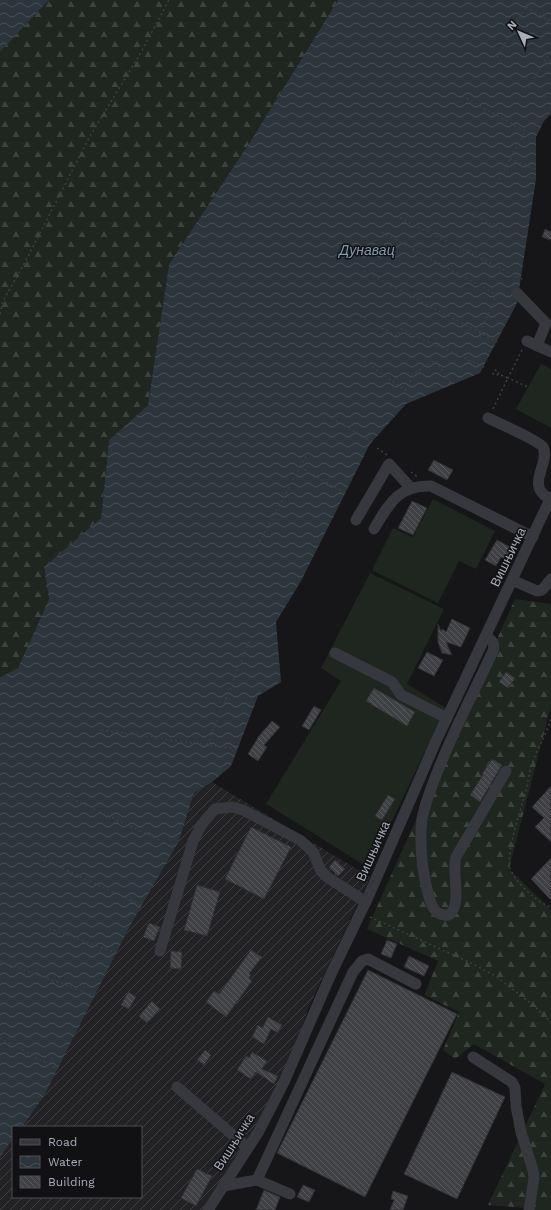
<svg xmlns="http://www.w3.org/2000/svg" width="551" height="1210" viewBox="0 0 551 1210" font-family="'Work Sans',sans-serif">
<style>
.industrial{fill:url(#industrial-furrows)}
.forest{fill:url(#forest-firs)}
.pitch{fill:#1e261f}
.water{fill:url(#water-waves)}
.building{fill:url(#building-back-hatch);stroke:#303034}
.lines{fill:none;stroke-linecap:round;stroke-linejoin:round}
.path{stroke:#3d3f44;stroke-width:1.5;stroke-dasharray:2 3;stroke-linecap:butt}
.minor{stroke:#37383d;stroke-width:11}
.labels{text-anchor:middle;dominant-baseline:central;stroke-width:3;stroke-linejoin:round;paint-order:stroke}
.street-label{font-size:13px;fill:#a8adb8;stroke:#111113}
.water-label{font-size:14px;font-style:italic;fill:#7f9bb3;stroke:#111113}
</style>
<defs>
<pattern id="industrial-furrows" width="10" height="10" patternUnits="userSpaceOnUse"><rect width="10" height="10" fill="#222225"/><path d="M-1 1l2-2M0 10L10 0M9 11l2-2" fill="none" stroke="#3f3f43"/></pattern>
<pattern id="forest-firs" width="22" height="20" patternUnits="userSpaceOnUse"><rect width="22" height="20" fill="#1e261f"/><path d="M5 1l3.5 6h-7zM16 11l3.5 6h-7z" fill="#3c433d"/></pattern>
<pattern id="water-waves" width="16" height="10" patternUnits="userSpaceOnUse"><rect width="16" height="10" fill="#2c353c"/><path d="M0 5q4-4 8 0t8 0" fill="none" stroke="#485056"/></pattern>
<pattern id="building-back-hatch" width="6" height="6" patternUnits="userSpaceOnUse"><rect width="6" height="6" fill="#404145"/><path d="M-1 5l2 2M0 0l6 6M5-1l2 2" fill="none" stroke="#595a5e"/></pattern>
</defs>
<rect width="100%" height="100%" fill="#161618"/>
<polygon class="industrial" points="212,782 370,877 308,1009 290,1062 253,1136 206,1210 0,1210 0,1157 13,1139 13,1197 141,1197 141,1127 22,1127 44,1096 130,926 179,841 194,793"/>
<g class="forest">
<polygon points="49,0 338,0 250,142 169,264 148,405 109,440 101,518 44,567 49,599 18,668 0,677 0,52"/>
<polygon points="515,599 551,604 551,706 509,869 551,910 551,1210 532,1210 528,1208 488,1205 545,1084 474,1044 455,1059 443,1050 459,1012 424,995 438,961 367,929"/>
</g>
<g class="pitch">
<polygon points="541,364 551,369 551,428 516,409"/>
<polygon points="433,499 495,531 476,569 459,561 438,603 372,570 393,528 413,537"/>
<polygon points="370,573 444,609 407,684 446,708 369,868 266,804 341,681 321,668"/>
</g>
<g class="water">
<polygon points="0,0 49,0 0,52"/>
<polygon points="338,0 551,0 551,110 550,115 544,121 536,137 536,179 517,303 480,373 406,404 370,444 301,581 276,622 281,682 258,696 231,766 212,782 194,793 179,841 130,926 44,1096 22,1127 13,1127 13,1139 0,1157 0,677 18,668 49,599 44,567 101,518 109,440 148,405 169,264 250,142"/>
</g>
<g class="building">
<polygon points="545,229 551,232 551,240 542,237"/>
<polygon points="434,460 453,470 447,480 428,470"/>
<polygon points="412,501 427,508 413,535 398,528"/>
<polygon points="497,540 512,548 505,559 501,557 496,566 485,560"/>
<polygon points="452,619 470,628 461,647 446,642 452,655 442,653 438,642 438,624 441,631 443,629 446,632"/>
<polygon points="427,652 443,660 434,676 418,668"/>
<polygon points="506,672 515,678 508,688 499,682"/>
<polygon points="374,688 415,712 407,726 366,701"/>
<polygon points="314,706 321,710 309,730 302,726"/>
<polygon points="272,721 280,727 264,745 267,747 258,761 248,754 259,736"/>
<polygon points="492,759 502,765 480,802 470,795 483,775 482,774"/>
<polygon points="551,786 551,842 535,827 544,818 532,807"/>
<polygon points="388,795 395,799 382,820 375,816"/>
<polygon points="251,827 291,847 264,899 225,879"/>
<polygon points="551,858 551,900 531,879"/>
<polygon points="335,860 345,869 338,876 329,867"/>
<polygon points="197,885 220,892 207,936 184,930"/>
<polygon points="149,923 160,927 154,941 143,937"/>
<polygon points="387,940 397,944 391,958 381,954"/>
<polygon points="251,950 262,957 249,974 251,975 249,978 252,981 226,1017 206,1002 214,991 219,994"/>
<polygon points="171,951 182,952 181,969 170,968"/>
<polygon points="409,956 429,966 424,976 404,967"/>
<polygon points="368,970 457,1014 365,1197 277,1153"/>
<polygon points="128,992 136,997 129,1009 121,1005"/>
<polygon points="152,1001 160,1009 147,1023 139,1016"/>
<polygon points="268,1017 282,1025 278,1033 271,1029 264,1044 252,1037 258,1025 262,1028"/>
<polygon points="205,1050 211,1055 204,1065 197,1060"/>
<polygon points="252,1052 267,1061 262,1069 278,1076 274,1084 256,1072 251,1079 237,1070 246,1056 249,1058"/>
<polygon points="452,1072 505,1097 457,1199 404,1174"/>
<polygon points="197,1169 212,1176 196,1206 181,1198"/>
<polygon points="303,1185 315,1190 309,1202 297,1197"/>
<polygon points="264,1190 280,1197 275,1210 256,1210"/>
<polygon points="393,1191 408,1196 403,1210 390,1210 394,1200 391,1199"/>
</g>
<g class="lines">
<g class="path">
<polyline points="526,7 551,22"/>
<polyline points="497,57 530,0"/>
<polyline points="529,87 551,51"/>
<polyline points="462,96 525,131 496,185"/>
<polyline points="510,159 536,169"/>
<polyline points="472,214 502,230"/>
<polyline points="400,218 522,279"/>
<polyline points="382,232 497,295 479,333"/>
<polyline points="364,271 497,342"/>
<polyline points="0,314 3,301 24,264 90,136 140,54 169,0"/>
<polyline points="355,314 397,336 401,329 484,367"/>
<polyline points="522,350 508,378 528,387"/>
<polyline points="364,361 405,390 417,371 435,360 452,385"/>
<polyline points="493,409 508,378 498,374 497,375 493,374 495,370 499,372 498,374"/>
<polyline points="323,413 372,442"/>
<polyline points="377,448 387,455"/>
<polyline points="300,467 345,493"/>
<polyline points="411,472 418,477"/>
<polyline points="257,546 310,449"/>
<path d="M551 719C546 735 537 749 532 764 529 773 528 782 526 791 521 808 506 852 510 868 515 882 537 903 551 907"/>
<polyline points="101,730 237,749"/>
<polyline points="207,745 251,637"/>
<polyline points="67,796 175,848"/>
<polyline points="44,860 141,905"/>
<polyline points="370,917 469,962 497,977 533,1005 551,1022"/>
<polyline points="35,923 116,953"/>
<polyline points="0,961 95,996"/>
<polyline points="0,1038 58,1069"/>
</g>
<g class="minor">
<polyline points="517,293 546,323 537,346"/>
<polyline points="527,341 551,352"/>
<path d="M488 418C498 423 538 440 543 447 551 463 524 486 550 499"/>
<polyline points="356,520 389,464 411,488"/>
<path d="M374 529C389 504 398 485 431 486L533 537"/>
<polyline points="512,580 537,591 542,590 551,579"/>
<path d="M486 636C493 641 495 643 493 651 474 692 453 731 437 773 431 788 425 803 422 819 419 846 422 871 429 897 432 907 436 917 449 915 463 903 451 874 456 857L506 771"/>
<polyline points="335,653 392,682 401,695 447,718"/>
<polyline points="160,951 193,841 202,824 215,809 232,807 243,810 300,840 313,852 321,871 327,877 366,902"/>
<polyline points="473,1057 512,1082 515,1088 516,1106 521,1132 533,1170 534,1178 529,1210"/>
<polyline points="177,1087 248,1148"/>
<polyline points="257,1180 353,972 362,961 368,959 416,984"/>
<polyline points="223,1186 257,1180 290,1194"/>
<polyline points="208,1210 259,1131 284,1082 331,974 369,895 436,741 551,497"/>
</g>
</g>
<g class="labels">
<g class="street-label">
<text transform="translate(508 557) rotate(-64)">Вишњичка</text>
<text transform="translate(373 851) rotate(-66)">Вишњичка</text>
<text transform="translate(234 1142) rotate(-58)">Вишњичка</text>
</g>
<g class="water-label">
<text x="367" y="250">Дунавац</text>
</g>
</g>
<rect x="12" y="1126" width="130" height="72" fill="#111113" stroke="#4d4f55"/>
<rect x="20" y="1139" width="20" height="6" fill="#37383d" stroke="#4d4f55"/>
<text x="48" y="1146" font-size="12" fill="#a8adb8">Road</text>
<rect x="20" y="1156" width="20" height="12" fill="url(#water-waves)" stroke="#4d4f55"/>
<text x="48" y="1166" font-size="12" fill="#a8adb8">Water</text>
<rect x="20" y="1176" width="20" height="12" fill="url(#building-back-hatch)" stroke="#4d4f55"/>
<text x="48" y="1186" font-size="12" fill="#a8adb8">Building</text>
<g transform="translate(519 32) rotate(314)" stroke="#111113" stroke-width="3" paint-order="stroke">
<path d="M0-3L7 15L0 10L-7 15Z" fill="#a8adb8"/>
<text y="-6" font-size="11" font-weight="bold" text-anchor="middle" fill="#a8adb8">N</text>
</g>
</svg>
